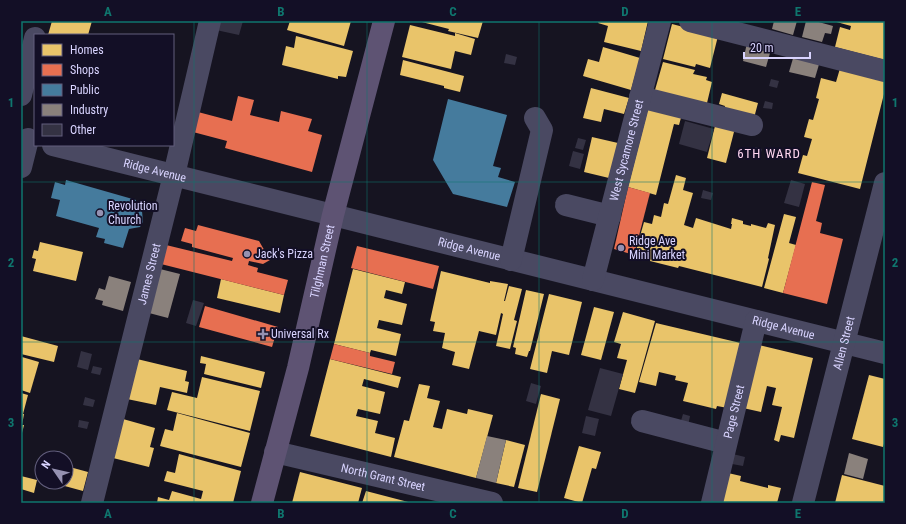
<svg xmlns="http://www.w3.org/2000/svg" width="906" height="524" viewBox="0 0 906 524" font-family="'Roboto Condensed',sans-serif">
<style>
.homes{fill:#e9c46a}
.shops{fill:#e76f51}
.public{fill:#457b9d}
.industry{fill:#8a817c}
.building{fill:#343243}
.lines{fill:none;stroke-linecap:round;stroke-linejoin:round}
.minor{stroke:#4a4962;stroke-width:22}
.major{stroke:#5e5373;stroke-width:22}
.grid{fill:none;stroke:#0f766e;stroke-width:1;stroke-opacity:0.55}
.poi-dot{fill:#9591b1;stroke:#130f26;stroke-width:1.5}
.labels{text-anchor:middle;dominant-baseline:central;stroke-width:4;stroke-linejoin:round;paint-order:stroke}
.street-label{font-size:12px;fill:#d9d4ff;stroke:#130f26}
.poi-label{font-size:12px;fill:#d9d4ff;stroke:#130f26;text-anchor:start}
.neighbourhood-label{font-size:13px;letter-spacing:1px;fill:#ffd6f0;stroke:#130f26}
.neatline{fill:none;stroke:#0f766e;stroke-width:1.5}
.grid-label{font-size:13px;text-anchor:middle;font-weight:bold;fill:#0f766e}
</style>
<rect width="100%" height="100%" fill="#161421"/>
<g class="homes">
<polygon points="52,21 92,21 88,35 48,35"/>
<polygon points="290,21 351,21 344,46 287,30"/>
<polygon points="418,21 483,21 478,38 448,31 449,29"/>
<polygon points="599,21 648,21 641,51 604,42 608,26 598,23"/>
<polygon points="833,21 885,21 885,60 835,47 840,27 850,30 851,26"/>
<polygon points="672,24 718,36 710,68 696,64 695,67 663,59"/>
<polygon points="410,25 455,36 455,33 475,39 471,55 455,51 451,69 402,57"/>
<polygon points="296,36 353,51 346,77 338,76 338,79 282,65 286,46 294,48"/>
<polygon points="603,47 640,58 631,90 583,76 588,59 599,62"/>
<polygon points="403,60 464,76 460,92 444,88 444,86 400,75"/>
<polygon points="663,62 695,70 693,74 707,77 706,80 712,82 707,103 653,97"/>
<polygon points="841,65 885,76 885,90 860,189 798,173 803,155 807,156 812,139 804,137 809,119 813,120 819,99 816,98 821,78 836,82"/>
<polygon points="591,88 629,98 624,114 604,109 601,122 583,118"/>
<polygon points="722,93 758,103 754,118 724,110 725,106 719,104"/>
<polygon points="650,101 682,114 679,125 674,124 656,195 628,187"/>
<polygon points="716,122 735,128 726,163 707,158"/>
<polygon points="592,137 618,143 609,178 584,172"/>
<polygon points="676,175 686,178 683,190 693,193 684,225 693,228 696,218 731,229 732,224 731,224 732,218 743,221 743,224 751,226 751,224 766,228 768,223 775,225 768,258 769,259 762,287 679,266 678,268 650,261 650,258 635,254 644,222 652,224 654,215 661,217 664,203 668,204"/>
<polygon points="784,214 796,217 789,243 796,245 783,293 764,288"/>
<polygon points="40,242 83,252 76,281 33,271 36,259 32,258 34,250 38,251"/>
<polygon points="353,269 405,282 402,294 386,290 384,298 407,304 402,325 379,320 377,328 401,334 396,356 371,350 370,353 334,344"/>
<polygon points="441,271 490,283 490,281 508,284 504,301 505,301 509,286 522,289 514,320 517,321 510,349 496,346 503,314 501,313 496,335 479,331 469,369 452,365 455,352 442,348 445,333 433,331 435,322 430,321"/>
<polygon points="221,279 284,295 280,313 217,298"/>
<polygon points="526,290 544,294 530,351 529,351 527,357 515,354 516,348 513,347"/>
<polygon points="549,294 582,302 569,355 552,351 547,373 530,369"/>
<polygon points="594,307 614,312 601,360 581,355"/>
<polygon points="623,312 655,321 635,393 619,389 627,360 617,358 621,344 614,342"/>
<polygon points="656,323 749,345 733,409 717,406 716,409 683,401 688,383 675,380 676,376 659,372 656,386 639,382"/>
<polygon points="21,336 58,346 54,362 21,354"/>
<polygon points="759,345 813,358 794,438 781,435 779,442 774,440 782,407 772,405 776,388 767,386 761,412 743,408"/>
<polygon points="201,356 265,372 261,388 204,374 206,364 200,363"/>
<polygon points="22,357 39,362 30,393 21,390"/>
<polygon points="137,359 187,371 185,381 189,382 187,393 160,387 156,405 127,399"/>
<polygon points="330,359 401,377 398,388 364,379 362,386 385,392 380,414 358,409 356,416 378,421 375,433 395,438 391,457 310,436"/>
<polygon points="869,375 885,379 885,440 883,447 852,439"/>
<polygon points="202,377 260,391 250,431 167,410 172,392 197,398"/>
<polygon points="419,384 430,386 427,398 440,401 433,427 442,429 447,409 467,414 468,409 493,415 476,478 394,457 404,420 409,421"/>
<polygon points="21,393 28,395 23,414 24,414 22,425 24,425 22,433 21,432"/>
<polygon points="541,394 560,399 537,492 518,488"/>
<polygon points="177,413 250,433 241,467 160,446 165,429 173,431"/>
<polygon points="123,419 155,428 150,447 154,448 149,467 113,458"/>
<polygon points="506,440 525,445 514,487 496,483"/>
<polygon points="579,446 601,452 596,469 592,468 582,503 564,498"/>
<polygon points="179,454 241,471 233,503 157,503 158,497 169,500 172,491 201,499 203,491 164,481 167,471 175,473"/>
<polygon points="66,466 88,472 83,491 50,482 66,482"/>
<polygon points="300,472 362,488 358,503 292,503"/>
<polygon points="728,473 741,476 740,481 768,488 768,485 781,488 777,503 720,503"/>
<polygon points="842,475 885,486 885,503 835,503"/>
<polygon points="21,476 37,480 34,493 21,489"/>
<polygon points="366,491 412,503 362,503"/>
</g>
<g class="shops">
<polygon points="238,96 254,100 250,115 279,122 281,111 312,119 308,131 322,135 312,172 225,148 227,141 193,132 198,112 232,121"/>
<polygon points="812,182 825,185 816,221 822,223 820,233 843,239 827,304 783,293"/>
<polygon points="628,187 650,193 634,255 614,249"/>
<polygon points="198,225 259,241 270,260 263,264 249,261 248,265 258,268 257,272 288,280 284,295 161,264 166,245 232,261 233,258 192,247 192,244 181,241 185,228 196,231"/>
<polygon points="357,246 439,266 433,289 351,268"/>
<polygon points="205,306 278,327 272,347 199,327"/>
<polygon points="334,344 370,353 370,356 395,362 392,374 330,359"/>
</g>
<g class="public">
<polygon points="448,99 507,115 493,166 501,168 498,177 515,182 507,207 453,194 433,160"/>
<polygon points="66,180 136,200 135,205 142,211 143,222 140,227 129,229 123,248 104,243 105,239 96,237 99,228 56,216 60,200 51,198 55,182 65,185"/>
</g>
<g class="industry">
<polygon points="774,21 797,21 793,35 772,29"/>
<polygon points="806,21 815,21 833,26 831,34 825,33 822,42 802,37"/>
<polygon points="747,43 761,46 770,53 766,67 743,61"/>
<polygon points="794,55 820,61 815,78 789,72"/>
<polygon points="160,269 180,274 168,318 149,313"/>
<polygon points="109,276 131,282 123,311 102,305 103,301 95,299 99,288 105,290"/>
<polygon points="487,436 506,440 496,483 476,478"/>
<polygon points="849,453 868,459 863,479 844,474"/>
</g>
<g class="building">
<polygon points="219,21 243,21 239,35 216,30"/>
<polygon points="506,54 517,57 515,65 504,63"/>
<polygon points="771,79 779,81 777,88 769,86"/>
<polygon points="765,101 773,103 772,109 763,108"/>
<polygon points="685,121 714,129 707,152 679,144"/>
<polygon points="578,138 586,140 583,150 575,148"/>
<polygon points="755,147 762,149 760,156 753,155"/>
<polygon points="573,151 584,154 580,169 569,166"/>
<polygon points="791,180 805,184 799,207 784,203"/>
<polygon points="703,190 713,193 711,200 701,198"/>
<polygon points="193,300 204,303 196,326 186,323"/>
<polygon points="81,351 92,354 88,370 77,367"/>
<polygon points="93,366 102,368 100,375 91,373"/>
<polygon points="600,368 623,374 611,416 588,410"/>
<polygon points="531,383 541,386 536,404 526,401"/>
<polygon points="85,397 95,400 93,407 83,405"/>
<polygon points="683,414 690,416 688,426 680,424"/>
<polygon points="586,416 599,419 595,436 582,433"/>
<polygon points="79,420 89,422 87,429 78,427"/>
<polygon points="733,454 745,457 743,466 732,464"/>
</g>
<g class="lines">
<g class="minor">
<polyline points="690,21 885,71"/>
<polyline points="21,95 35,38"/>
<polyline points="640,97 752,125"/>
<path id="s1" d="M53 145 885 353"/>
<polyline points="21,167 28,139"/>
<polyline points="566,205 610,216"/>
<polyline points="511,260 542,130 535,118"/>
<path id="s2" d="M593 280 660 21"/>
<polyline points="642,421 726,443"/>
<path id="s3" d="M275 452 492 503"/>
<path id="s4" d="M92 503 174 175 210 21"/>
<path id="s5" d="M712 503 756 321"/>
<path id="s6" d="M803 503 885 183"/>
</g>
<path class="major" id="s7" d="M262 503 298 368 333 215 384 21"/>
</g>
<path class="grid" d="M194 21V503M367 21V503M539 21V503M712 21V503M21 182H885M21 342H885"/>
<g class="poi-dot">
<circle cx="100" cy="213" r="4"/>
<circle cx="621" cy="248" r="4"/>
<circle cx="247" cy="254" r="4"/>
<path d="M261 328h4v4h4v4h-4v4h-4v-4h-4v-4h4z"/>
</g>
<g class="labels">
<g class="street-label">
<text stroke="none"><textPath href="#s2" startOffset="134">West Sycamore Street</textPath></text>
<text stroke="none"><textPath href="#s1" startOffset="105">Ridge Avenue</textPath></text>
<text stroke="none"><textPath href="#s1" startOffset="429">Ridge Avenue</textPath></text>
<text stroke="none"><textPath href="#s7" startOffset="249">Tilghman Street</textPath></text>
<text stroke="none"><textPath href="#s4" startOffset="236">James Street</textPath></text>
<text stroke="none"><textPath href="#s1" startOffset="753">Ridge Avenue</textPath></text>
<text stroke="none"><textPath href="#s6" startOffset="165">Allen Street</textPath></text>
<text stroke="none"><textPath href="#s5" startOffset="94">Page Street</textPath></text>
<text stroke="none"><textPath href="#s3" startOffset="111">North Grant Street</textPath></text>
</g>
<g class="poi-label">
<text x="108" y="206">Revolution<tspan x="108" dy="14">Church</tspan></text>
<text x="629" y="241">Ridge Ave<tspan x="629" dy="14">Mini Market</tspan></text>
<text x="255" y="254">Jack's Pizza</text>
<text x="271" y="334">Universal Rx</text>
</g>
<g class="neighbourhood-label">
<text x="769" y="153">6TH WARD</text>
</g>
</g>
<rect width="906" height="524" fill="none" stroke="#130f26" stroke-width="44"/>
<rect x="34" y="34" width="140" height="112" fill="#130f26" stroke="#625e7d"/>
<rect x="42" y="44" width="20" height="12" fill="#e9c46a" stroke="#625e7d"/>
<text x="70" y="54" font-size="12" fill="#d9d4ff">Homes</text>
<rect x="42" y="64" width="20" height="12" fill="#e76f51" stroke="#625e7d"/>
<text x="70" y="74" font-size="12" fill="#d9d4ff">Shops</text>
<rect x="42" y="84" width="20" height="12" fill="#457b9d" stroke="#625e7d"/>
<text x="70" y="94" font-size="12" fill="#d9d4ff">Public</text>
<rect x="42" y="104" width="20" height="12" fill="#8a817c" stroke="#625e7d"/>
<text x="70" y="114" font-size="12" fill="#d9d4ff">Industry</text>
<rect x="42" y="124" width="20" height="12" fill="#343243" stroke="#625e7d"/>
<text x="70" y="134" font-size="12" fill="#d9d4ff">Other</text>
<g transform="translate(54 470) rotate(304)"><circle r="19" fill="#130f26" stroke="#625e7d"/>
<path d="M0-3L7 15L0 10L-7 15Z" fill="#9591b1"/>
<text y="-6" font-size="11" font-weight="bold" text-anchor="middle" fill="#d9d4ff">N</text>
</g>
<path d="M744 52v6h66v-6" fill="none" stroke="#d9d4ff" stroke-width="2"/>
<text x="750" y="52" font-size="12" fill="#d9d4ff" stroke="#130f26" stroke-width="3" paint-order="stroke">20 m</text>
<rect x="22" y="22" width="862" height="480" class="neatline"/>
<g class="grid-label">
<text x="108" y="16">A</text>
<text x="281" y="16">B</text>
<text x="453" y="16">C</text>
<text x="625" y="16">D</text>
<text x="798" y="16">E</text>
<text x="11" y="107">1</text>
<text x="895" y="107">1</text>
<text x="11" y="267">2</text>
<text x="895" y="267">2</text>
<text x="11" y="427">3</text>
<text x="895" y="427">3</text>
<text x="108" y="518">A</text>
<text x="281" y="518">B</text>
<text x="453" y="518">C</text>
<text x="625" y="518">D</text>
<text x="798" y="518">E</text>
</g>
</svg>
